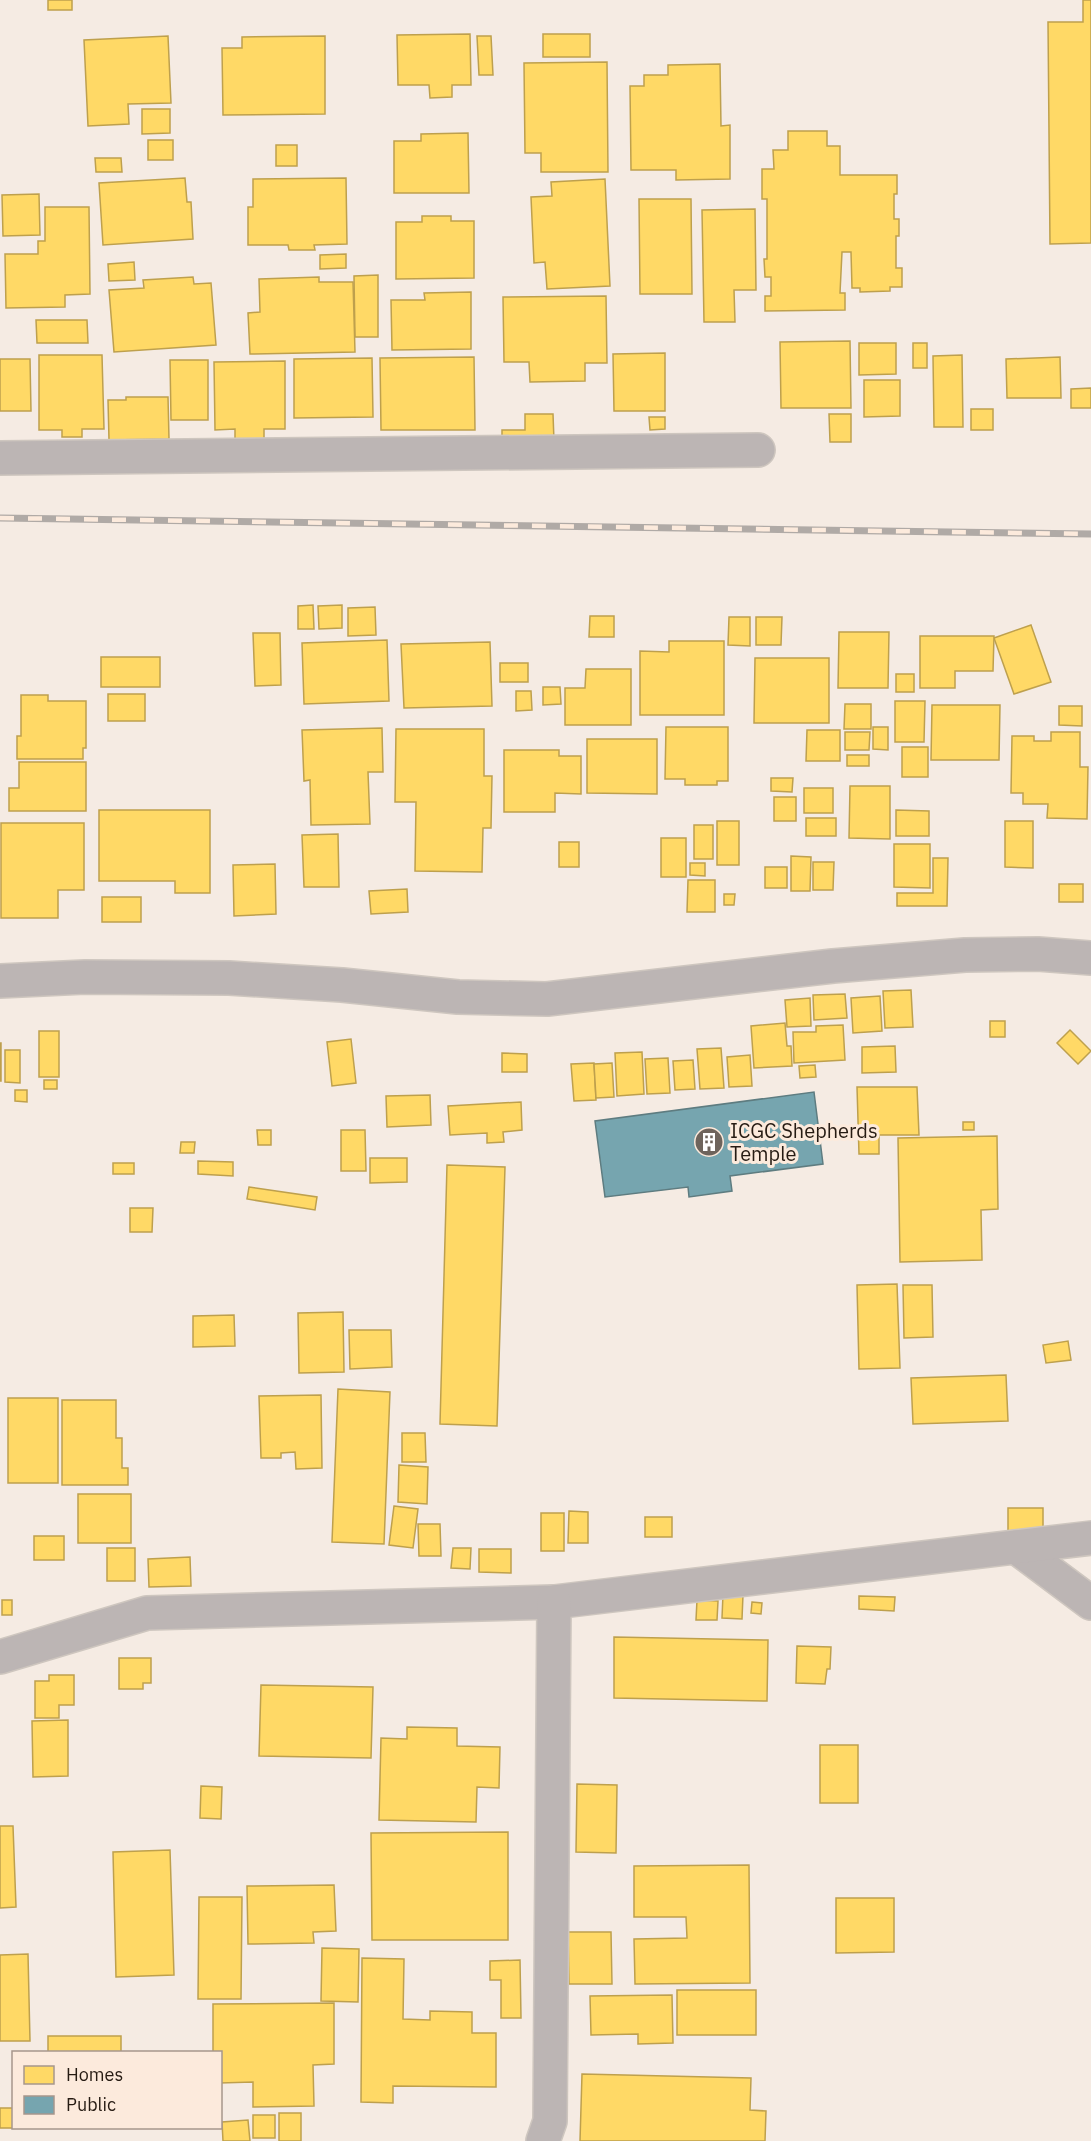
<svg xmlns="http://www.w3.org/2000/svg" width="1091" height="2141" viewBox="0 0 1091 2141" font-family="'IBM Plex Sans',sans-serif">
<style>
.homes{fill:#ffd966;stroke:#bea04d;stroke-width:1.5}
.public{fill:#76a5af;stroke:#5e7c80;stroke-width:1.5}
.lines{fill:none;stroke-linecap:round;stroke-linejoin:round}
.minor-casing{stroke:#cec6bf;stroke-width:36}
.minor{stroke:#bcb5b4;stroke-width:33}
.rail-casing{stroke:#b0aaa6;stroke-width:7}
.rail{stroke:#fceadc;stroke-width:4.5;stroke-dasharray:14;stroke-linecap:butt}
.labels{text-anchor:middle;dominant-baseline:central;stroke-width:6;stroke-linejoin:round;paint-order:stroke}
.poi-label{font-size:20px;fill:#261b13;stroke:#fceadc;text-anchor:start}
</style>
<rect width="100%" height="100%" fill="#f5ebe3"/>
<g class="homes">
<rect x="48" y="0" width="24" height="10"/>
<polygon points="1083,0 1091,0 1091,243 1050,244 1048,22 1083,22"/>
<polygon points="470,34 471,85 452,85 452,97 430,98 429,85 398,85 397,35"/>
<rect x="543" y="34" width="47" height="23"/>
<polygon points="168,36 171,103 128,104 129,124 88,126 84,40"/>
<polygon points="325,36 325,114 223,115 222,48 242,48 242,37"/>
<polygon points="477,36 491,36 493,75 479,75"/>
<polygon points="607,62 608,172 541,172 541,153 525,153 524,63"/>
<polygon points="720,64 721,126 730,125 730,179 676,180 676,170 631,170 630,86 644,86 644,75 668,75 668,65"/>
<polygon points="142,109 170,109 170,133 142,134"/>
<polygon points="788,131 827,131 827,146 840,146 840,175 897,175 897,194 894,194 894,219 899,219 899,236 896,236 896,268 902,268 902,287 890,287 890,291 860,292 860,288 852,288 851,252 842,252 840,293 845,293 845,310 765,311 765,296 771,296 771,277 765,277 764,259 767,259 767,199 762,199 762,169 774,169 773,150 788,150"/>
<polygon points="468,133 469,193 394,193 394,141 421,141 421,134"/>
<rect x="148" y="140" width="25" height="20"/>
<rect x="276" y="145" width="21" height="21"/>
<polygon points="95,158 121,158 122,172 96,172"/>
<polygon points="185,178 187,202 191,202 193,239 103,245 99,183"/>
<polygon points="346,178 347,244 314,245 315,250 289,250 288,245 248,245 248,207 253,207 253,179"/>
<polygon points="605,179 610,286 547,289 545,262 534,263 531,197 552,196 551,182"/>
<polygon points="39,194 40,235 3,236 2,195"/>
<polygon points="639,199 691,199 692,294 640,294"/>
<polygon points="45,207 89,207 90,294 65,295 65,307 6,308 5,254 38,254 38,241 45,241"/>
<polygon points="755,209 756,290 734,290 735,322 704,322 702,210"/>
<polygon points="422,216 451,216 451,221 474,221 474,278 396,279 396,222 422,222"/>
<polygon points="346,254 346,268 320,269 320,255"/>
<polygon points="134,262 135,280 109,281 108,264"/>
<polygon points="378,275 378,337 355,337 354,276"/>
<polygon points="193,277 194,284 211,283 216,345 114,352 109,290 144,288 143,280"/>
<polygon points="319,277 319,282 353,282 355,352 250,354 248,313 260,312 259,279"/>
<polygon points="471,292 471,349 392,350 391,300 425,300 424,293"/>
<polygon points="606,296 607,363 585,363 585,381 530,382 529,362 504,362 503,297"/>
<polygon points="36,320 87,320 88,343 37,343"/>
<polygon points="850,341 851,408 781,408 780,342"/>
<polygon points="859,343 896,343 896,374 859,375"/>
<rect x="913" y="343" width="14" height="25"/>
<polygon points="665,353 665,411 614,411 613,354"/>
<polygon points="39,355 102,355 104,429 82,429 82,437 62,437 62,430 39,430"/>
<polygon points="962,355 963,427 934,427 933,356"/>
<polygon points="474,357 475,430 381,430 380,358"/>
<polygon points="1060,357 1061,398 1007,398 1006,359"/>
<polygon points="372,358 373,417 294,418 294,359"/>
<polygon points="0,359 30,359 31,411 0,411"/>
<polygon points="170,360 208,360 208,420 171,420"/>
<polygon points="285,361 285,429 264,429 264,440 235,440 235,429 215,430 214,362"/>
<polygon points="864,380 900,380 900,416 864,417"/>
<polygon points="1091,388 1091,408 1071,408 1071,389"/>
<polygon points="126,397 168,397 169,439 109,440 108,400 126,400"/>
<rect x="971" y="409" width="22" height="21"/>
<polygon points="525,414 553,414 554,441 502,441 502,430 525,430"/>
<polygon points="829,414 851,414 851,442 830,442"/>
<polygon points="649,417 665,417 665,429 650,430"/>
<polygon points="313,605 314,629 298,629 298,606"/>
<polygon points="342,605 342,628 319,629 318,606"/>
<polygon points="375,607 376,635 348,636 348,608"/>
<polygon points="590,616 614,616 614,637 589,637"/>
<polygon points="729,617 750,617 750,646 728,645"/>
<polygon points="756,617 782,617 781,645 756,645"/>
<polygon points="1031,625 1051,682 1014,694 994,638"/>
<polygon points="839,632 889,632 888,688 838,688"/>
<polygon points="253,633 280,633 281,685 255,686"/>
<polygon points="920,636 994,636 993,671 955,671 955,688 920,688"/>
<polygon points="387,640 389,701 304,704 302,643"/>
<polygon points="669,641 724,641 724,715 640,715 640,651 669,652"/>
<polygon points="490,642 492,706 404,708 401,644"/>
<rect x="101" y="657" width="59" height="30"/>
<polygon points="755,658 829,658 829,723 754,723"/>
<rect x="500" y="663" width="28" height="19"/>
<polygon points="586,669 631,669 631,725 565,725 565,688 585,688"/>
<rect x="896" y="674" width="18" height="18"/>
<polygon points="543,687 560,687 561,704 543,705"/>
<polygon points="516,691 531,691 532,710 516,711"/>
<rect x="108" y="694" width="37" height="27"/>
<polygon points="21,695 48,695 48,701 86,701 86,748 83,748 83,759 17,759 17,736 21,736"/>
<polygon points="895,701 925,701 924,742 895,742"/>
<polygon points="845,704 871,704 871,729 844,729"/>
<polygon points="932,705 1000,705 999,760 931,760"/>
<polygon points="1059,706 1082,706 1082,726 1059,725"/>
<polygon points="666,727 728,727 728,781 717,781 717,785 685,785 685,779 665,779"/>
<polygon points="873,727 888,727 888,750 873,749"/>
<polygon points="382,728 383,772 368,772 370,824 311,825 310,780 304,781 302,730"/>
<polygon points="396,729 484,729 484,776 492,776 491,828 483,828 482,872 415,871 416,802 395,802"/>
<polygon points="807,730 840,730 840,761 806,761"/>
<polygon points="845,732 870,732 869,750 845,750"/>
<polygon points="1051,732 1080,732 1080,767 1088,767 1087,819 1047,818 1048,804 1023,804 1023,793 1011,793 1012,736 1034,736 1034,741 1051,741"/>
<polygon points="587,739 657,739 657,794 587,793"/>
<rect x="902" y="747" width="26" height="30"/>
<polygon points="504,750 559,750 559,756 581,756 581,794 555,793 555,812 504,812"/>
<rect x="847" y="755" width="22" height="11"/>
<polygon points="19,762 86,762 86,811 9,811 9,788 19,788"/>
<polygon points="771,778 793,778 792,792 771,791"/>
<polygon points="850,786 890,786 890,839 849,838"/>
<rect x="804" y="788" width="29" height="25"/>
<rect x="774" y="797" width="22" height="24"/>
<polygon points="99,810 210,810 210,893 175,893 175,881 99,881"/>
<polygon points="896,810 929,811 929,836 896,836"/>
<rect x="806" y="818" width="30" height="18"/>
<rect x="717" y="821" width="22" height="44"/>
<polygon points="1005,821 1033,821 1033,868 1005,867"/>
<polygon points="1,823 84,823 84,890 58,890 58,918 1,918"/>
<rect x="694" y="825" width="19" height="34"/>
<polygon points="338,834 339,887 304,887 302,835"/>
<rect x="661" y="838" width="25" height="39"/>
<rect x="559" y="842" width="20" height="25"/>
<polygon points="894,844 930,844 930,888 894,887"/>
<polygon points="791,856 811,857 810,891 791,891"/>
<polygon points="933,858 948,858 947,906 897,906 897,893 933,893"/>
<polygon points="813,862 834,862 833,890 813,890"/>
<polygon points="690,863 705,863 705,876 690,875"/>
<polygon points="275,864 276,914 234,916 233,865"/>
<rect x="765" y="867" width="22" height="21"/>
<polygon points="688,880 715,880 715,912 687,912"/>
<rect x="1059" y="884" width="24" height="18"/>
<polygon points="407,889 408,912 371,914 369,891"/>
<polygon points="724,894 735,894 734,905 724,905"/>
<rect x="102" y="897" width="39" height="25"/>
<polygon points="911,990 913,1027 885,1028 883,991"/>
<polygon points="845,994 847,1018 814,1020 813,995"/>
<polygon points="880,996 882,1031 853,1033 851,998"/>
<polygon points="810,998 811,1026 787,1027 785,1000"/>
<rect x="990" y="1021" width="15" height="16"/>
<polygon points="785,1023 787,1046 791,1046 792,1066 754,1068 751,1026"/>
<polygon points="843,1025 845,1060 794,1063 793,1032 816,1032 816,1026"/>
<polygon points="1070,1030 1091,1051 1078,1064 1057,1043"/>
<rect x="39" y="1031" width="20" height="46"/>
<polygon points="351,1039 356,1083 332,1086 327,1042"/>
<rect x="0" y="1043" width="1" height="38"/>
<polygon points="895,1046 896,1072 862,1073 862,1047"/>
<polygon points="721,1048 724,1088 700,1089 697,1049"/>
<polygon points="5,1050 20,1050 20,1083 5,1082"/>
<polygon points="642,1052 644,1094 617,1096 615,1053"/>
<polygon points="502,1053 527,1054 527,1072 502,1072"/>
<polygon points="750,1055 752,1086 729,1087 727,1057"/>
<polygon points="668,1058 670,1093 647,1094 645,1059"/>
<polygon points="693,1060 695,1089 675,1090 673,1061"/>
<polygon points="594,1063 596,1100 574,1101 571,1064"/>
<polygon points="612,1063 614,1097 596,1098 594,1064"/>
<polygon points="815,1065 816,1077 800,1078 799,1066"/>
<rect x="44" y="1080" width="13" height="9"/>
<polygon points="857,1087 917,1087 919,1135 879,1135 879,1154 859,1154"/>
<polygon points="15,1090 27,1090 27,1102 15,1101"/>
<polygon points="430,1095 431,1125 387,1127 386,1096"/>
<polygon points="521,1102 522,1130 503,1132 504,1142 487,1143 487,1133 450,1135 448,1106"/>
<rect x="963" y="1122" width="11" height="8"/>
<polygon points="257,1130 271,1130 271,1145 258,1145"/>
<polygon points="341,1130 365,1130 366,1171 341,1171"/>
<polygon points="997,1136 998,1209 981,1210 982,1260 900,1262 898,1138"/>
<polygon points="181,1142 195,1142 194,1153 180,1153"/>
<polygon points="370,1158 407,1158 407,1182 370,1183"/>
<polygon points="198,1161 233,1162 233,1176 198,1174"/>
<rect x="113" y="1163" width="21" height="11"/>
<polygon points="447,1165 505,1167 497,1426 440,1424"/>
<polygon points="249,1187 317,1197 315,1210 247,1199"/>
<polygon points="130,1208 153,1208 152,1232 130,1232"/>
<polygon points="897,1284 900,1368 859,1369 857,1285"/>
<polygon points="903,1285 932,1285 933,1337 904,1338"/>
<polygon points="343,1312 344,1372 299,1373 298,1313"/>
<polygon points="234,1315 235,1346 193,1347 193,1316"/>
<polygon points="349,1330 391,1330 392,1367 350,1369"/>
<polygon points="1068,1341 1071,1360 1046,1363 1043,1345"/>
<polygon points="1006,1375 1008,1421 913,1424 911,1378"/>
<polygon points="338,1389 390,1392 384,1544 332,1542"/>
<polygon points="321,1395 322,1468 296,1469 295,1452 281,1453 281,1458 261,1458 259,1396"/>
<rect x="8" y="1398" width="50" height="85"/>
<polygon points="62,1400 116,1400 116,1438 122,1438 122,1468 128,1468 128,1485 62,1485"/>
<polygon points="402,1433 425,1433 426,1462 402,1462"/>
<polygon points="399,1465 428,1467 427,1504 398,1502"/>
<rect x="78" y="1494" width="53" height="49"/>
<polygon points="394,1506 418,1509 413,1548 389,1545"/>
<rect x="1008" y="1508" width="35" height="24"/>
<polygon points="569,1511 588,1512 588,1543 568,1543"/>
<rect x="541" y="1513" width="23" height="38"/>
<rect x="645" y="1517" width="27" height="20"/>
<polygon points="418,1524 440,1524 441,1556 419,1556"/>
<rect x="34" y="1536" width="30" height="24"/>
<rect x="107" y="1548" width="28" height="33"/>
<polygon points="453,1548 471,1548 470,1569 451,1568"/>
<polygon points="479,1549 511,1549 511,1573 479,1572"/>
<polygon points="190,1557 191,1586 149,1587 148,1559"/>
<polygon points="723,1594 743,1595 742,1619 722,1618"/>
<polygon points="859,1596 895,1597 894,1611 859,1609"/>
<rect x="2" y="1600" width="10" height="15"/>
<polygon points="697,1600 718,1601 717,1620 696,1620"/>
<polygon points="752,1602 762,1603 761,1614 751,1613"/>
<polygon points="614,1637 768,1640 767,1701 614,1698"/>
<polygon points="797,1646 831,1647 830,1669 827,1669 825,1684 796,1683"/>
<polygon points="119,1658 151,1658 151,1683 143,1683 143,1689 119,1689"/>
<polygon points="49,1675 74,1675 74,1705 59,1705 59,1718 35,1718 35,1681 49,1681"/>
<polygon points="261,1685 373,1687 371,1758 259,1756"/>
<polygon points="68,1720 68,1776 33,1777 32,1721"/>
<polygon points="407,1727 457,1728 457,1746 500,1747 499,1788 477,1787 476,1822 379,1820 381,1738 407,1739"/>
<rect x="820" y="1745" width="38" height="58"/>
<polygon points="577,1784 617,1785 616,1853 576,1852"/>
<polygon points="201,1786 222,1787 221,1819 200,1818"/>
<polygon points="0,1826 13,1826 16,1907 0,1908"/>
<polygon points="508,1832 508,1940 372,1940 371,1833"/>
<polygon points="170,1850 174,1975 116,1977 113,1852"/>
<polygon points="749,1865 750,1983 635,1984 634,1939 687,1938 686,1917 634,1917 634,1866"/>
<polygon points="334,1885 336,1931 313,1932 314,1943 248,1944 247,1886"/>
<polygon points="199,1897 242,1897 241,1999 198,1999"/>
<polygon points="836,1898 894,1898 894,1952 836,1953"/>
<polygon points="568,1932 611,1932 612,1984 569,1984"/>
<polygon points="322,1948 359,1949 358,2002 321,2001"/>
<polygon points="28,1954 30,2041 0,2041 0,1955"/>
<polygon points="362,1958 404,1959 403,2019 430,2020 430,2011 472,2012 472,2033 496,2033 496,2087 393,2086 393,2103 361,2102"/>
<polygon points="520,1960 521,2018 501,2018 501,1980 490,1980 490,1961"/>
<rect x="677" y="1990" width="79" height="45"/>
<polygon points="672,1995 673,2043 638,2044 638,2034 591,2035 590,1996"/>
<polygon points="334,2003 334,2064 313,2065 314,2106 253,2107 253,2082 220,2083 220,2052 213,2052 213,2004"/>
<rect x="48" y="2036" width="73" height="16"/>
<polygon points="582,2074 751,2078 750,2110 766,2111 765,2141 580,2141"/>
<polygon points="0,2108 14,2108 14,2128 38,2128 0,2128"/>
<rect x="279" y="2113" width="22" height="28"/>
<rect x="253" y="2115" width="22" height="23"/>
<polygon points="248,2120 250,2141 223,2141 222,2122"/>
</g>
<polygon class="public" points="814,1092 823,1164 730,1176 732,1191 689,1197 688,1187 605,1197 595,1121"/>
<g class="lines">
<g class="minor-casing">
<g id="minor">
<polyline points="0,458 758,450"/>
<polyline points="0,981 85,977 229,978 342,985 458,997 547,999 833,966 965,955 1038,954 1091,958"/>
<polyline points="1016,1547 1091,1603"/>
<polyline points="0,1657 147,1613 554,1602 1091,1538"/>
<polyline points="543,2141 550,2121 554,1602"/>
</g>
</g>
<use href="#minor" class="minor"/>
<g class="rail-casing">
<polyline id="rail" points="0,518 1091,534"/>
</g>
<use href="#rail" class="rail"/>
</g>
<defs>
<g id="building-disc" transform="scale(1.5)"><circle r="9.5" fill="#6e645c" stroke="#fceadc"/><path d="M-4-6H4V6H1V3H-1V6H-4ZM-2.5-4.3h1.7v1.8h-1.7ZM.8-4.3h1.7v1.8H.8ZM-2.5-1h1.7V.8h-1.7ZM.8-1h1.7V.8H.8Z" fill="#fff"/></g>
</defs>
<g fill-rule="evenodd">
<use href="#building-disc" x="709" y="1142"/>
</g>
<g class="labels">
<g class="poi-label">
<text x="730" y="1130">ICGC Shepherds<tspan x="730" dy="23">Temple</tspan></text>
</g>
</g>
<rect x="12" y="2051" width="210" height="78" fill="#fceadc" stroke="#a6978c" stroke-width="1.5"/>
<rect x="24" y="2066" width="30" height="18" fill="#ffd966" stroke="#a6978c" stroke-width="1.5"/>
<text x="66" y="2081" font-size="18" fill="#261b13">Homes</text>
<rect x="24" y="2096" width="30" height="18" fill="#76a5af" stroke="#a6978c" stroke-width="1.5"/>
<text x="66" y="2111" font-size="18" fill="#261b13">Public</text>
</svg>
